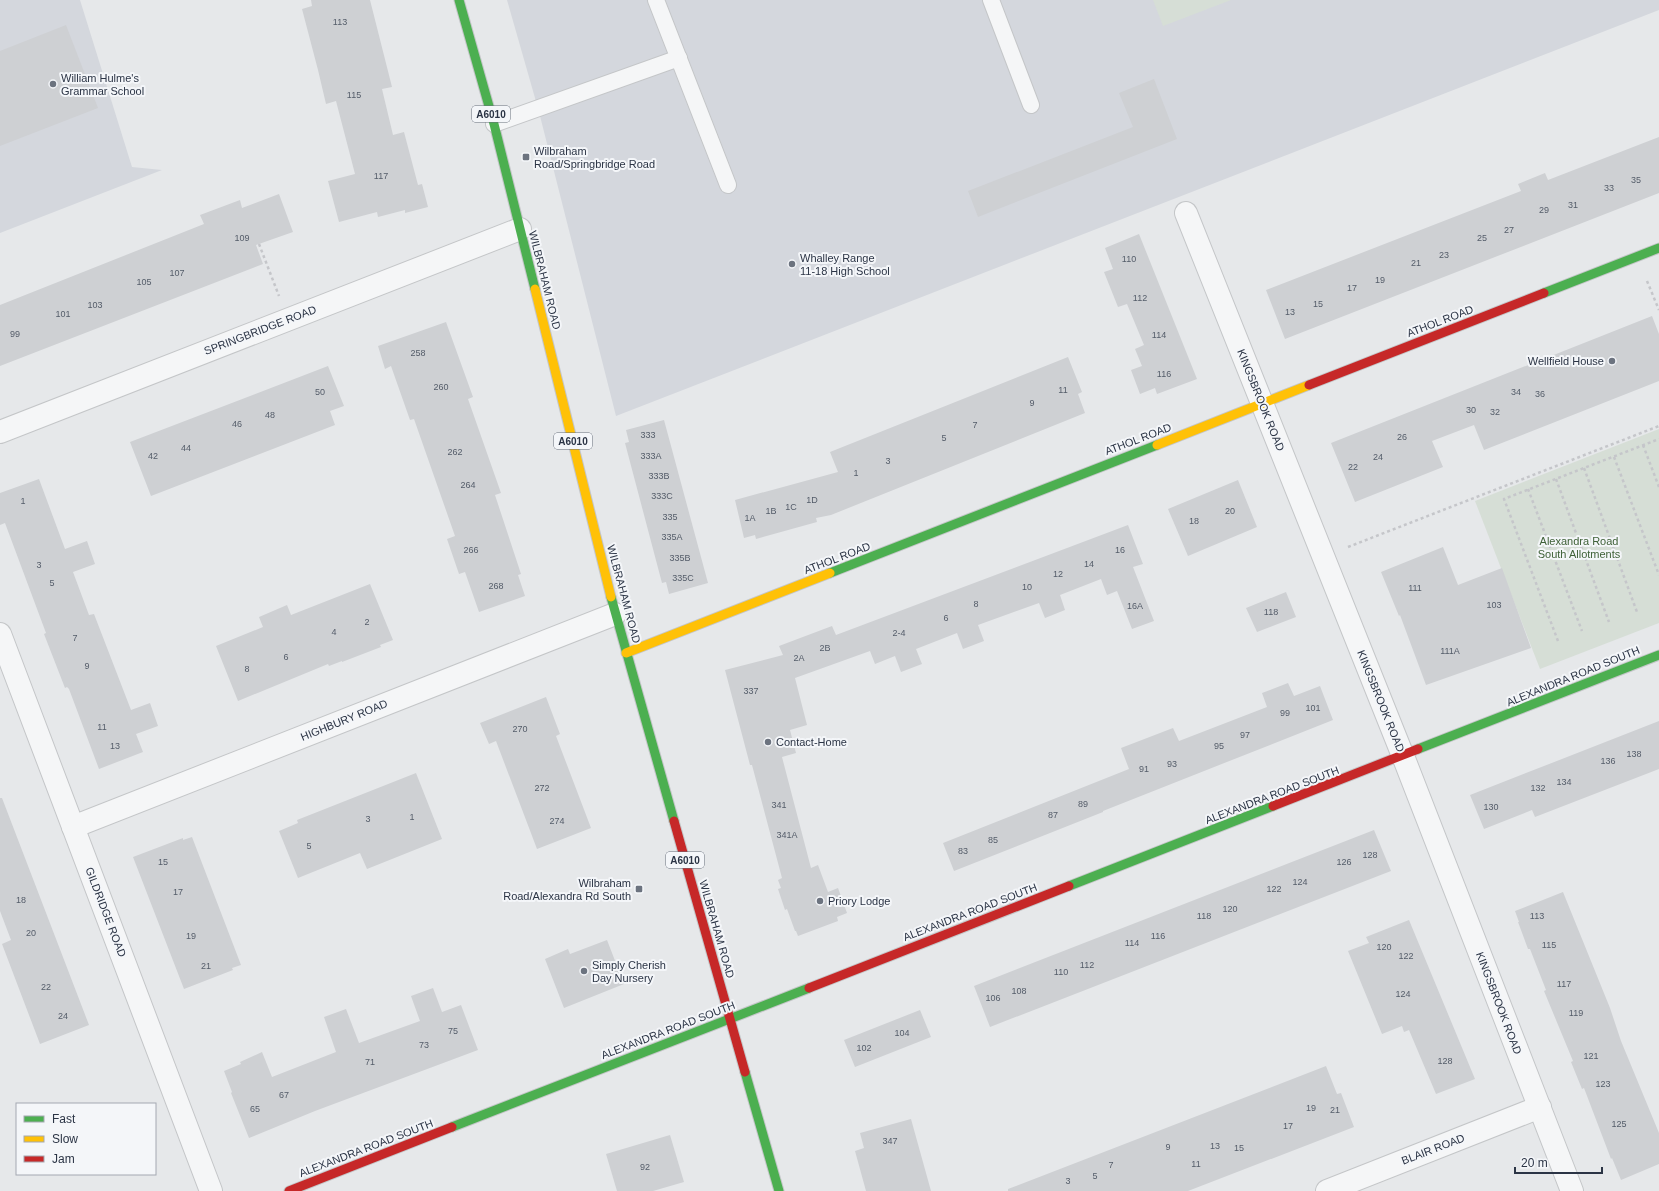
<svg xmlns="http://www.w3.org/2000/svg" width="1659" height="1191" viewBox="0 0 1659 1191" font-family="Helvetica,sans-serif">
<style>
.built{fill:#d4d7dd}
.green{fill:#d6ded6}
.building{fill:#ced0d3}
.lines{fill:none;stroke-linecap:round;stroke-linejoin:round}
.lane-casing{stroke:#c4c6c8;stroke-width:18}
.street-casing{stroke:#c4c6c8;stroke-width:24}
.fast-casing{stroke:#c4c6c8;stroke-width:11}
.slow-casing{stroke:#c4c6c8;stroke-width:11}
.jam-casing{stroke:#c4c6c8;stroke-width:11}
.path{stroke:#c5c6ca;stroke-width:2.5;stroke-dasharray:3 3;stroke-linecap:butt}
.lane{stroke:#f5f6f7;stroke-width:16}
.street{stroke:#f5f6f7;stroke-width:22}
.fast{stroke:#4caf50;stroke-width:9}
.slow{stroke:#ffc107;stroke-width:9}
.jam{stroke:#c62828;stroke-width:9}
.poi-dot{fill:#6c737f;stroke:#f4f6f9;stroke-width:1.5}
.labels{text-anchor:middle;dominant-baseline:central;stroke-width:4;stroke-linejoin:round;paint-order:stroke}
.number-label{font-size:9px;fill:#545c69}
.shield{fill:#f4f6f9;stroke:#676e7b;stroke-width:1}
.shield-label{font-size:10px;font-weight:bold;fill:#2b3445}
.poi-label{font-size:11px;fill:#2b3445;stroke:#f4f6f9;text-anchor:start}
.street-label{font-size:11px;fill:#2b3445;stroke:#f4f6f9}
.park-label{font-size:11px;fill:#3f6138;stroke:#f4f6f9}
</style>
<rect width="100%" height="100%" fill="#e6e8ea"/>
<g class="built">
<polygon points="0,0 80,0 132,167 162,170 0,233"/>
<polygon points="507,0 1659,0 1659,10 616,416 539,112"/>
</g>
<g class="green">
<polygon points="1153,0 1231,0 1163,26"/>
<polygon points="1659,429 1659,623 1540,669 1475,501"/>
</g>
<g class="building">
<polygon points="311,0 370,0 392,87 382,89 393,135 404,132 418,185 422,184 428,207 405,213 405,210 378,217 377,212 339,222 328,181 355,174 336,101 326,104 318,70 302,9 312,6"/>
<polygon points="66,25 98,108 0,146 0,51"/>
<polygon points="1154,79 1177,139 978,217 968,191 1133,127 1119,93"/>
<polygon points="1659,137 1659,193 1285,339 1266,290 1521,191 1518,184 1545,173 1548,180"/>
<polygon points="279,194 293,232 256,245 263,264 0,366 0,305 204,224 200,215 240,200 242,208"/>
<polygon points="1139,234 1197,379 1157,394 1155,388 1140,394 1131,370 1142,366 1135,349 1144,345 1127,304 1118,307 1104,272 1113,269 1105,248"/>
<polygon points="1652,316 1659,334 1659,381 1484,450 1474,425 1432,441 1443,467 1355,502 1331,443"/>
<polygon points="446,322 473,397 468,399 501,493 495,495 521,574 518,575 525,596 479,612 465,572 459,574 447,539 455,536 414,419 410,420 391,366 385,369 378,346"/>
<polygon points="1068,357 1082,392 1078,394 1085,413 831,515 816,518 817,522 756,539 755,535 744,538 735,500 838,472 830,452"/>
<polygon points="328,366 344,406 330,411 335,425 151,496 130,442"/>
<polygon points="664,420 708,583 669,594 666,582 662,583 625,443 629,442 626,430"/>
<polygon points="39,479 65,549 87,541 95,564 73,572 89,615 94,614 131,710 150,703 158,726 136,734 143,752 99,769 69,689 67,687 65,688 44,634 46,633 5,523 0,525 0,493"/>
<polygon points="1238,480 1257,527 1188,556 1168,509"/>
<polygon points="1128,525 1143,564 1133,567 1154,621 1132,629 1117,591 1107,595 1101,579 1060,595 1065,610 1045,618 1039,603 978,625 984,641 963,649 957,633 916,649 922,664 901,672 895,656 875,664 870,651 795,678 807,725 790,730 796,753 782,757 811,868 818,865 828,892 838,888 847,913 837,917 838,921 798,936 796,931 795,931 787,909 785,910 778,889 781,888 778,880 782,878 752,765 750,765 725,670 783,655 779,646 832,626 836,635"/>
<polygon points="1443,547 1458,585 1502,568 1531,648 1426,685 1400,615 1399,616 1381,572"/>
<polygon points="370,584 393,640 380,645 381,647 342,662 342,661 329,666 328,664 238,701 216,646 263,627 259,617 287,605 291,615"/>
<polygon points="1286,592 1296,617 1257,632 1246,608"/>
<polygon points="1288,683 1294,696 1320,686 1333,720 1103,811 1103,812 954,871 943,843 1129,769 1121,748 1173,728 1179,741 1267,707 1262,693"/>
<polygon points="546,697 560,734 556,736 591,828 537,849 496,741 489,744 480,723"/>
<polygon points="1659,721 1659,769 1535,817 1532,810 1484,829 1470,795"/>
<polygon points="416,773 442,839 367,869 360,853 298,878 279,831 298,823 297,820"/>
<polygon points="0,798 2,798 89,1025 40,1044 2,944 11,940 0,911"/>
<polygon points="1374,830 1391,871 990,1027 974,986"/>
<polygon points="192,837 241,965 232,968 233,970 184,989 133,857 183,838 183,840"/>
<polygon points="1563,892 1610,1008 1621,1041 1659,1133 1659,1164 1621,1180 1612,1158 1611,1159 1584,1088 1582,1089 1571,1062 1573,1061 1544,991 1546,990 1530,949 1528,949 1518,922 1519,922 1515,911"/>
<polygon points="1409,920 1475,1079 1436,1094 1409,1030 1404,1032 1402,1026 1382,1034 1348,951 1369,943 1366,937"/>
<polygon points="607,940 624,984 564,1008 545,959 568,949 570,954"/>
<polygon points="433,988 442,1012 461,1005 478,1050 315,1111 249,1138 231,1093 232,1092 224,1071 241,1064 240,1062 262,1052 272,1077 336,1052 324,1017 346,1009 359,1043 420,1021 411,996"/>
<polygon points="920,1010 931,1037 855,1067 844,1040"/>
<polygon points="1326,1066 1337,1094 1341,1093 1354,1127 1188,1191 1008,1191 1008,1189"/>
<polygon points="911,1119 931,1191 866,1191 855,1151 864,1148 860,1133"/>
<polygon points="670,1135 684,1182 653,1191 617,1191 606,1154"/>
</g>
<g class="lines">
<g class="lane-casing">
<g id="lane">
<polyline points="656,0 728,185"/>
<polyline points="991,0 1031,105"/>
<polyline points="494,124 679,58"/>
</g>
</g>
<g class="street-casing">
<g id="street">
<polyline points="1186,213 1403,756 1572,1191"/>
<polyline points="0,432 520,229"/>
<polyline points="0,634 211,1191"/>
<polyline points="73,827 615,614"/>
<polyline points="1327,1191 1540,1107"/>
</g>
</g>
<g class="fast-casing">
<g id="fast">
<polyline points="459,0 494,124 535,289"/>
<polyline points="1544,293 1659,248"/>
<polyline points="830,573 1157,445"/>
<polyline points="611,597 674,821"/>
<polyline points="1418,749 1659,655"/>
<polyline points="1069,886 1273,806"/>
<polyline points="745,1072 779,1191"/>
<polyline points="452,1127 809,988"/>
</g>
</g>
<g class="slow-casing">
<g id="slow">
<polyline points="535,289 611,597"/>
<polyline points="1157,445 1309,385"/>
<polyline points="626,653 830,573"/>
</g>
</g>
<g class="jam-casing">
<g id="jam">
<polyline points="1309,385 1544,293"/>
<polyline points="1273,806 1418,749"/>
<polyline points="674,821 745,1072"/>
<polyline points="809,988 1069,886"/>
<polyline points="289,1191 452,1127"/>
</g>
</g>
<g class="path">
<polyline points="259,244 279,296"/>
<polyline points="1647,281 1659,310"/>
<polyline points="1643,445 1659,487"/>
<polyline points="1614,457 1659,575"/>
<polyline points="1584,468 1637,612"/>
<polyline points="1556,479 1609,622"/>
<polyline points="1528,489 1582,631"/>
<polyline points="1348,547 1659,426"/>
<polyline points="1558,641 1504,499 1659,439"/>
</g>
<use href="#lane" class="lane"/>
<use href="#street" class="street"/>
<use href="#fast" class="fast"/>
<use href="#slow" class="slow"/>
<use href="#jam" class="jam"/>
</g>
<g class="poi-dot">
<circle cx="53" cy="84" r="4"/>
<rect x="522" y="153" width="8" height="8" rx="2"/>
<circle cx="792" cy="264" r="4"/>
<circle cx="1612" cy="361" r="4"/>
<circle cx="768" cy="742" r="4"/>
<rect x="635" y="885" width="8" height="8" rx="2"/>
<circle cx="820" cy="901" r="4"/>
<circle cx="584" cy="971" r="4"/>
</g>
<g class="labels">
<g class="number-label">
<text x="340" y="22">113</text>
<text x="354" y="95">115</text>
<text x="381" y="176">117</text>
<text x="1636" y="180">35</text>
<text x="1609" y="188">33</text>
<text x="1573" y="205">31</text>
<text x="1544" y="210">29</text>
<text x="1509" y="230">27</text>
<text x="242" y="238">109</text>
<text x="1482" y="238">25</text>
<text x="1444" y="255">23</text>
<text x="1129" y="259">110</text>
<text x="1416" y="263">21</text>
<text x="177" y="273">107</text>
<text x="1380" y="280">19</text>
<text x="144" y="282">105</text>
<text x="1352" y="288">17</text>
<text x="1140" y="298">112</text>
<text x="1318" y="304">15</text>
<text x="95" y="305">103</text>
<text x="1290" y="312">13</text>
<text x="63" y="314">101</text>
<text x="15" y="334">99</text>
<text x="1159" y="335">114</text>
<text x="418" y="353">258</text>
<text x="1164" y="374">116</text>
<text x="441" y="387">260</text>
<text x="1063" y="390">11</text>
<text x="320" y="392">50</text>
<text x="1516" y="392">34</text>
<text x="1540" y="394">36</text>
<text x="1032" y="403">9</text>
<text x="1471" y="410">30</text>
<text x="1495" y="412">32</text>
<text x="270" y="415">48</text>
<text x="237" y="424">46</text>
<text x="975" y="425">7</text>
<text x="648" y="435">333</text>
<text x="1402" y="437">26</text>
<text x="944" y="438">5</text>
<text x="186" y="448">44</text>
<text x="455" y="452">262</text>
<text x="153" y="456">42</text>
<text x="651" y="456">333A</text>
<text x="1378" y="457">24</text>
<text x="888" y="461">3</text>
<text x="1353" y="467">22</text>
<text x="856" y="473">1</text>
<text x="659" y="476">333B</text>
<text x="468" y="485">264</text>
<text x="662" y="496">333C</text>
<text x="812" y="500">1D</text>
<text x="23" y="501">1</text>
<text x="791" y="507">1C</text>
<text x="771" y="511">1B</text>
<text x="1230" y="511">20</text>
<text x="670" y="517">335</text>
<text x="750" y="518">1A</text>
<text x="1194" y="521">18</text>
<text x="672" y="537">335A</text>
<text x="471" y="550">266</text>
<text x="1120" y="550">16</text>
<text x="680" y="558">335B</text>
<text x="1089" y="564">14</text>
<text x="39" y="565">3</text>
<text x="1058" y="574">12</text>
<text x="683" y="578">335C</text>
<text x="52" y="583">5</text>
<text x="496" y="586">268</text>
<text x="1027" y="587">10</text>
<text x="1415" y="588">111</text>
<text x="976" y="604">8</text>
<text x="1494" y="605">103</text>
<text x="1135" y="606">16A</text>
<text x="1271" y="612">118</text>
<text x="946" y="618">6</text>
<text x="367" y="622">2</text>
<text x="334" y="632">4</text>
<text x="899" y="633">2-4</text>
<text x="75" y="638">7</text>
<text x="825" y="648">2B</text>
<text x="1450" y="651">111A</text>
<text x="286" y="657">6</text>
<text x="799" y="658">2A</text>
<text x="87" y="666">9</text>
<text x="247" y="669">8</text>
<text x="751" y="691">337</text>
<text x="1313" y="708">101</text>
<text x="1285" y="713">99</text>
<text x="102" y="727">11</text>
<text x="520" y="729">270</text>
<text x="1245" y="735">97</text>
<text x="115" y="746">13</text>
<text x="1219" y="746">95</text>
<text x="1634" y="754">138</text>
<text x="1608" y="761">136</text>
<text x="1172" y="764">93</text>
<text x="1144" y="769">91</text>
<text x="1564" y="782">134</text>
<text x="542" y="788">272</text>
<text x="1538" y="788">132</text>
<text x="1083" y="804">89</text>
<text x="779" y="805">341</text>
<text x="1491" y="807">130</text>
<text x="1053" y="815">87</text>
<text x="412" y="817">1</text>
<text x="368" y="819">3</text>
<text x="557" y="821">274</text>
<text x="787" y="835">341A</text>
<text x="993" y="840">85</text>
<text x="309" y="846">5</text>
<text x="963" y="851">83</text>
<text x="1370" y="855">128</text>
<text x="163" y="862">15</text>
<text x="1344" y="862">126</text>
<text x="1300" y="882">124</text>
<text x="1274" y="889">122</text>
<text x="178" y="892">17</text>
<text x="21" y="900">18</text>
<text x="1230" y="909">120</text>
<text x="1204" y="916">118</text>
<text x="1537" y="916">113</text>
<text x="31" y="933">20</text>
<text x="191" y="936">19</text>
<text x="1158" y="936">116</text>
<text x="1132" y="943">114</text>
<text x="1549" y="945">115</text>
<text x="1384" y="947">120</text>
<text x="1406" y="956">122</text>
<text x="1087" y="965">112</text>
<text x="206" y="966">21</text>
<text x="1061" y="972">110</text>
<text x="1564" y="984">117</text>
<text x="46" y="987">22</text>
<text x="1019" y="991">108</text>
<text x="1403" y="994">124</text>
<text x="993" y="998">106</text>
<text x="1576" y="1013">119</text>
<text x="63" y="1016">24</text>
<text x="453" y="1031">75</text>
<text x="902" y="1033">104</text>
<text x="424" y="1045">73</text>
<text x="864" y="1048">102</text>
<text x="1591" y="1056">121</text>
<text x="1445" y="1061">128</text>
<text x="370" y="1062">71</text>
<text x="1603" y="1084">123</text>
<text x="284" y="1095">67</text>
<text x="1311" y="1108">19</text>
<text x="255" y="1109">65</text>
<text x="1335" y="1110">21</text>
<text x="1619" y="1124">125</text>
<text x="1288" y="1126">17</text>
<text x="890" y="1141">347</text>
<text x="1215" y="1146">13</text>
<text x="1168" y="1147">9</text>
<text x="1239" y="1148">15</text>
<text x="1196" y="1164">11</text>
<text x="1111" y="1165">7</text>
<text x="645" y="1167">92</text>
<text x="1095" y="1176">5</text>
<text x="1068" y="1181">3</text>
</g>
<g class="shield">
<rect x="472" y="106" width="38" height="16" rx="3"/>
<rect x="554" y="433" width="38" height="16" rx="3"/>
<rect x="666" y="852" width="38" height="16" rx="3"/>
</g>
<g class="shield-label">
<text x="491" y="114">A6010</text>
<text x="573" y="441">A6010</text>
<text x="685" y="860">A6010</text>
</g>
<g class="poi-label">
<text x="61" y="78">William Hulme's<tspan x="61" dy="13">Grammar School</tspan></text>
<text x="534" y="151">Wilbraham<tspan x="534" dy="13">Road/Springbridge Road</tspan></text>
<text x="800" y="258">Whalley Range<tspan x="800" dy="13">11-18 High School</tspan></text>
<text x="1604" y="361" text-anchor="end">Wellfield House</text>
<text x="776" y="742">Contact-Home</text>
<text x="631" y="883" text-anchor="end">Wilbraham<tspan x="631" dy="13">Road/Alexandra Rd South</tspan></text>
<text x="828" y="901">Priory Lodge</text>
<text x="592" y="965">Simply Cherish<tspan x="592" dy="13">Day Nursery</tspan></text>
</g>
<g class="street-label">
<text transform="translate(545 280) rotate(76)">WILBRAHAM ROAD</text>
<text transform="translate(1440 321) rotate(-21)">ATHOL ROAD</text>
<text transform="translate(260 330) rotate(-21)">SPRINGBRIDGE ROAD</text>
<text transform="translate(1261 400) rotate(68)">KINGSBROOK ROAD</text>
<text transform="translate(1138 439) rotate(-21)">ATHOL ROAD</text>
<text transform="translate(837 558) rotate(-21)">ATHOL ROAD</text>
<text transform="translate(624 594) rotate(75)">WILBRAHAM ROAD</text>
<text transform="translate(1573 676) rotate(-22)">ALEXANDRA ROAD SOUTH</text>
<text transform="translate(1381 701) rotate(68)">KINGSBROOK ROAD</text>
<text transform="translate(344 720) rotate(-22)">HIGHBURY ROAD</text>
<text transform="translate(1272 795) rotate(-21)">ALEXANDRA ROAD SOUTH</text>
<text transform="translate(106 912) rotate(69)">GILDRIDGE ROAD</text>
<text transform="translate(970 912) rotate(-21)">ALEXANDRA ROAD SOUTH</text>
<text transform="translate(717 929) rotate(74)">WILBRAHAM ROAD</text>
<text transform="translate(1499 1003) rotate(69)">KINGSBROOK ROAD</text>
<text transform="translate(668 1030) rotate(-21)">ALEXANDRA ROAD SOUTH</text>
<text transform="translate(366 1148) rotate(-21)">ALEXANDRA ROAD SOUTH</text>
<text transform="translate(1433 1149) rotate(-21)">BLAIR ROAD</text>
</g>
<g class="park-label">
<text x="1579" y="541">Alexandra Road<tspan x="1579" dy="13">South Allotments</tspan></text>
</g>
</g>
<rect x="16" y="1103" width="140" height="72" fill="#f4f6f9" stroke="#a4a8b1"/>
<rect x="24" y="1116" width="20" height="6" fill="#4caf50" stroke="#a4a8b1"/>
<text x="52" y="1123" font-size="12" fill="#2b3445">Fast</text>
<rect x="24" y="1136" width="20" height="6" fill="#ffc107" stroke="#a4a8b1"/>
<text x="52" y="1143" font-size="12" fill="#2b3445">Slow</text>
<rect x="24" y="1156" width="20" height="6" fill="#c62828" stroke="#a4a8b1"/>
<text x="52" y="1163" font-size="12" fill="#2b3445">Jam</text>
<path d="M1515 1167v6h87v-6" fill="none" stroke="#2b3445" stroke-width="2"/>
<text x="1521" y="1167" font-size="12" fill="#2b3445" stroke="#f4f6f9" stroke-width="3" paint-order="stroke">20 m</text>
</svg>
